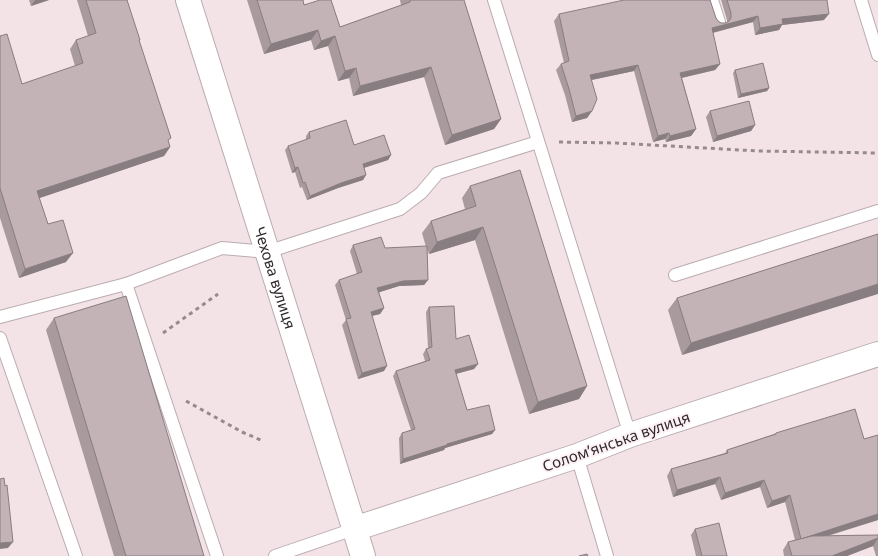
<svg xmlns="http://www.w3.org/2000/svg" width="878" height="556" viewBox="0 0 878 556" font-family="'Noto Sans',sans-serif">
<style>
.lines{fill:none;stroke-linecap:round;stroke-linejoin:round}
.lane-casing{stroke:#bbacb0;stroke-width:14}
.street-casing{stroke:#bbacb0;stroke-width:26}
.path{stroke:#958a8d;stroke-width:3;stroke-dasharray:4 4;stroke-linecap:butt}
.lane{stroke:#fff;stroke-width:12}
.street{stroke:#fff;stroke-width:24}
.wall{fill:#a89a9d}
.shaded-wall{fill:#887d80}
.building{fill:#c3b3b7;stroke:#887d80}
.labels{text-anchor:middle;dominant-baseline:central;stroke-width:4;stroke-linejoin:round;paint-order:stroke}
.street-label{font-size:15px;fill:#302a2c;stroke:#fef1f5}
</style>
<rect width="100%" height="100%" fill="#f3e3e7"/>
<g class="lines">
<g class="lane-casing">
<g id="lane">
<polyline points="494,0 630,435"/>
<polyline points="712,0 719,22"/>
<polyline points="861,0 878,55"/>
<polyline points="675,275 878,211"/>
<polyline points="126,284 217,556"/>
<polyline points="0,317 126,284 222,248 267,252 400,209 421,193 438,173 538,142"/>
<polyline points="0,338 76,556"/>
<polyline points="577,456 607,556"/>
<polyline points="275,556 354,529"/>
</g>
</g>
<g class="street-casing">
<g id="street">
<path id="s1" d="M188 0 363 556"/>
<polyline points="354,529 577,456 630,435 878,354"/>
</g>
</g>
<g class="path">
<polyline points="559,142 616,143 758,151 878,153"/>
<polyline points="163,333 218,294"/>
<polyline points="186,401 242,432 263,441"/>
</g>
<use href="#lane" class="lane"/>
<use href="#street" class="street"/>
</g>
<g class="wall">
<polygon points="29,0 49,0 31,6"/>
<polygon points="77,0 127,0 170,147 164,156 39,198 48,224 66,262 19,278 0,218 0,36 22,84 75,66 70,49 76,40 88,36"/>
<polygon points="247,0 303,0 304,5 340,27 401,5 400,0 464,0 501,119 494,129 445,145 424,77 353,96 349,78 338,81 328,46 314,50 311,40 264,54"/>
<polygon points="721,0 827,0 824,20 782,25 779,30 755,35 753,22 713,33 720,64 715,70 682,78 696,129 691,136 666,142 665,139 653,142 634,71 592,80 592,111 587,118 572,122 565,95 556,70 561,64 564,63 554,21 559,14 716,18 718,21 721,23 727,23 727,20"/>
<polygon points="735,70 769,88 767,91 738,98 733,73"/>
<polygon points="710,111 755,125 751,131 713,142 706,117"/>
<polygon points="309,132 354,145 391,155 388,160 364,168 366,175 363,180 338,188 307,200 302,187 300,188 295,172 292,173 285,150 288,146 306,140 306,136"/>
<polygon points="470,186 587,386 579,399 529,414 475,240 429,254 427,249 428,280 424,285 399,286 379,292 384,308 380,314 372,316 384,371 358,379 342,325 346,320 335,285 339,280 357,274 350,251 353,245 385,248 426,247 422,233 431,221 465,209 462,198"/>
<polygon points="878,234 682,355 668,310 677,298"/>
<polygon points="429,307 478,364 474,369 456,374 467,410 495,430 492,434 445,448 444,450 400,464 399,438 402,433 411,430 393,376 396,371 425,361 423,354 426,349 428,348 426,312"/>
<polygon points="54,318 204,556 114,556 46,330"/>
<polygon points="776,433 864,439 878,435 878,520 828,536 878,535 878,556 876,556 873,546 847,556 784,556 783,550 788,542 795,540 785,502 767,508 760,487 721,500 715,484 673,497 667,476 671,469 725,453 727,450 774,434"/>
<polygon points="695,529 727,556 696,556 691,535"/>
</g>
<g class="shaded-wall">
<polygon points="35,0 49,0 31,6"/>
<polygon points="829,14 824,20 782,25 779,30 755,35 760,28 782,19"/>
<polygon points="758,16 753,22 707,34 712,28"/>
<polygon points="318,30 311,40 264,54 271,44"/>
<polygon points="335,36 328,46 314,50 321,41"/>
<polygon points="720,64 715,70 676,79 680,73"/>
<polygon points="638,65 634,71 586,81 590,75"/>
<polygon points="431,67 424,77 353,96 360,86"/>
<polygon points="356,68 349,78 338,81 345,71"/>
<polygon points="769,88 767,91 738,98 741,94"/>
<polygon points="592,111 587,118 572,122 576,116"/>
<polygon points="501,119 494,129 445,145 452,135"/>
<polygon points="755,125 751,131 713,142 717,136"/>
<polygon points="696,129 691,136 666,142 670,136"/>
<polygon points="669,133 665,139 653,142 658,136"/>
<polygon points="170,147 164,156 31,201 37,191"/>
<polygon points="391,155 388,160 360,169 363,164"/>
<polygon points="298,167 295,172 292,173 295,168"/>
<polygon points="366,175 363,180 338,188 307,200 310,196 341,183"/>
<polygon points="483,227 475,240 429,254 437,242"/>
<polygon points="73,253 66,262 19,278 25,269"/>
<polygon points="428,280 424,285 399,286 374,294 377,288 403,281"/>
<polygon points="878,284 878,294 682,355 691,343"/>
<polygon points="384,308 380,314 367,317 371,312"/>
<polygon points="478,364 474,369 451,375 455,370"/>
<polygon points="387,366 384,371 358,379 362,373"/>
<polygon points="587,386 579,399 529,414 538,402"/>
<polygon points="495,430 492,434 445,448 444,450 400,464 403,459 447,444"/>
<polygon points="720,477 715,484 673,497 677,490"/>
<polygon points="764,480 760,487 721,500 725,493"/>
<polygon points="790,495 785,502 767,508 772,501"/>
<polygon points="878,514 878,520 796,545 801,539"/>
<polygon points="878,538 873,546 847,556 832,556"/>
<polygon points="13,542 8,548 0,549 0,543"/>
</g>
<g class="building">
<polygon points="86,0 127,0 140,40 139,40 171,138 168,140 170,147 37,191 48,224 63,220 73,253 25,269 0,188 0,36 7,34 22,84 83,63 76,40 96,33"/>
<polygon points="257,0 303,0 304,5 320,0 331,0 340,27 410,2 410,0 464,0 501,119 452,135 431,67 360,86 356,68 345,71 335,36 321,41 318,30 271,44"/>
<polygon points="624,0 710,0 716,18 718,21 721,23 726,23 729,21 731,18 731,13 727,0 827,0 829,14 782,19 783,24 760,28 758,16 712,28 720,64 680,73 696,129 670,136 669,133 658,136 638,65 590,75 597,99 592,111 576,116 569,89 561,64 569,61 559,14"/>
<polygon points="763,63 769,88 741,94 735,70"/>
<polygon points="749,101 755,125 717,136 710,111"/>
<polygon points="346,120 354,145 384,135 391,155 363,164 366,175 341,183 310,196 305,182 303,183 298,167 295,168 288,146 310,138 309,132"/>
<polygon points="520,170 587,386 538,402 483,227 437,242 431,221 476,206 470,186"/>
<polygon points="878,234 878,284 691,343 677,298"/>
<polygon points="381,237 385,248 427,246 428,280 403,281 377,288 384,308 371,312 387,366 362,373 346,319 351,318 339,280 362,272 353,245"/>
<polygon points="126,296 204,556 126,556 54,318"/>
<polygon points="454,306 456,339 469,335 478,364 455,370 467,410 489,405 495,430 447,444 447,445 403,459 402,433 415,429 396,371 430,360 426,349 432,347 429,307"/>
<polygon points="855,409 864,439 878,435 878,514 801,539 790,495 772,501 764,480 725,493 720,477 677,490 671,469 728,453 727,450 776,434 776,433"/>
<polygon points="4,478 5,486 7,485 13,542 0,543 0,479"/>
<polygon points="719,523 727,556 702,556 695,529"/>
<polygon points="878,535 878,538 832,556 792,556 788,542 812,536"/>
<polygon points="587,554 588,556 579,556"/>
</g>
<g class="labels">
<g class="street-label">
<text stroke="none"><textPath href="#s1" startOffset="291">Чехова вулиця</textPath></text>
<text transform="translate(616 441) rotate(-19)">Соломʼянська вулиця</text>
</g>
</g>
</svg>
